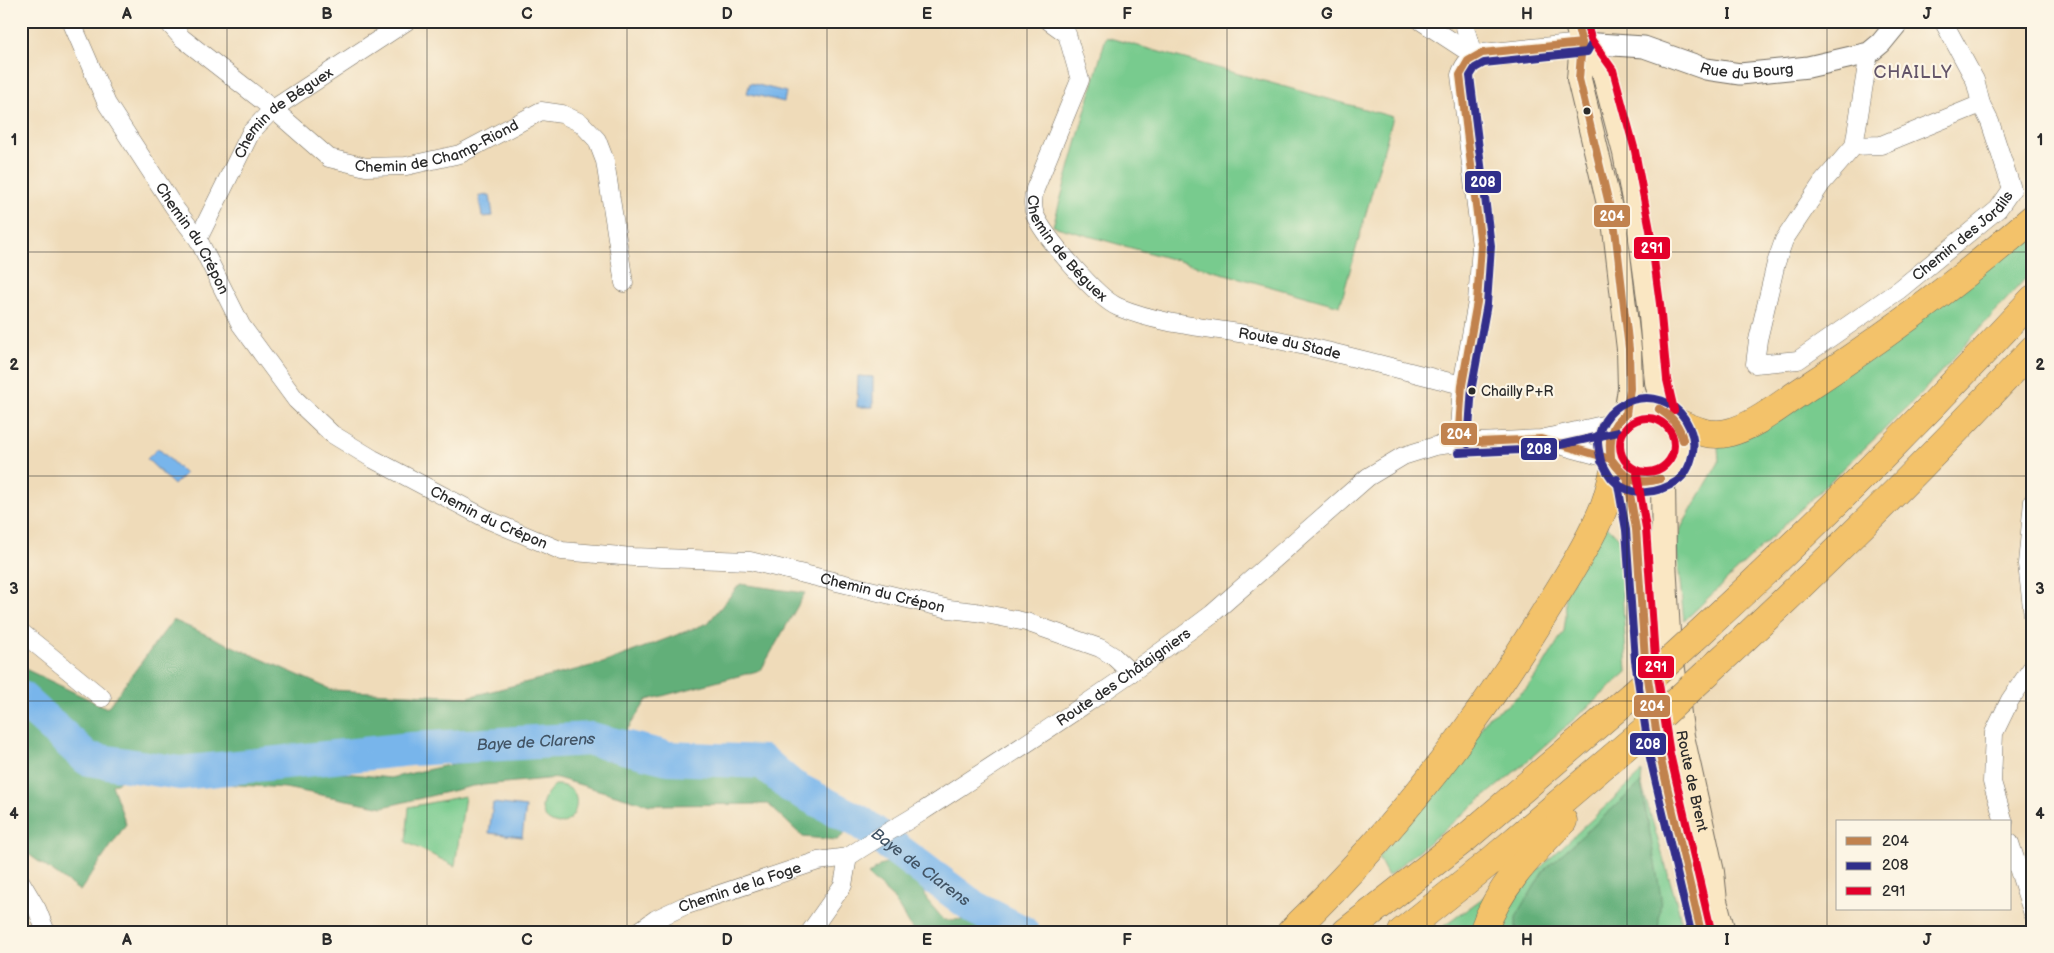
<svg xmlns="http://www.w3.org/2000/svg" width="2054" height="953" viewBox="0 0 2054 953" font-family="'Balsamiq Sans',sans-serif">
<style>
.green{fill:#78cb8e;stroke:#527b5c}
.forest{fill:#62af79;stroke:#466d52}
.water{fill:#78b5eb;stroke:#52708b}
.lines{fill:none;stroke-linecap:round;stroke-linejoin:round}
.river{stroke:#78b5eb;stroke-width:34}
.minor-casing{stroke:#70695d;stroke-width:19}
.tertiary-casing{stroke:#70695d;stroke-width:23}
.secondary-casing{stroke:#70695d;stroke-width:26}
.motorway-casing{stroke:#70695d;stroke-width:29}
.minor{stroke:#fff;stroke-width:18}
.tertiary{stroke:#fff;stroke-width:21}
.secondary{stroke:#fae7c3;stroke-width:24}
.motorway{stroke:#f3c26a;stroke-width:28}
.motorway-bridge-casing{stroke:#70695d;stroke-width:29;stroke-linecap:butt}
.motorway-bridge{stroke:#f3c26a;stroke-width:28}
.bus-1-casing{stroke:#fcf5e5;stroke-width:11}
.bus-2-casing{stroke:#fcf5e5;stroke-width:11}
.bus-3-casing{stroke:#fcf5e5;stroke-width:11}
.bus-1{stroke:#c1824e;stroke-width:8}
.bus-2{stroke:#302f8a;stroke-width:8}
.bus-3{stroke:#e4002b;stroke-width:8}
.grid{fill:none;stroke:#2b2b2b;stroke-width:1;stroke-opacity:0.55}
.bus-dot{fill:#2b2b2b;stroke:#fcf5e5;stroke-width:2}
.labels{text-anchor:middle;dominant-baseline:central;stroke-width:4.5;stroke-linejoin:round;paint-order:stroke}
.bus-label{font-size:14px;fill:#2b2b2b;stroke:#fcf5e5;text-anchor:start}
.street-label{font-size:15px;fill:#2b2b2b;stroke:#fcf5e5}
.water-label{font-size:16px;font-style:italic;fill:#425465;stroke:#fcf5e5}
.quarter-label{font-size:18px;letter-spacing:1px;fill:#64566a;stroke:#fcf5e5}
.line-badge{stroke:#fcf5e5;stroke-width:2}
.badge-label{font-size:14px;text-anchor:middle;font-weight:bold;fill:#fff}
.neatline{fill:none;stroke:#2b2b2b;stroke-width:2}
.grid-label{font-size:16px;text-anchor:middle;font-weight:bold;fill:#2b2b2b}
</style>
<rect width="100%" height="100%" fill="#fcf5e5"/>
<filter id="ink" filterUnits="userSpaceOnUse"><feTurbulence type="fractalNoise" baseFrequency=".02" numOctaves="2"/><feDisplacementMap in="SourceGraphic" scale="10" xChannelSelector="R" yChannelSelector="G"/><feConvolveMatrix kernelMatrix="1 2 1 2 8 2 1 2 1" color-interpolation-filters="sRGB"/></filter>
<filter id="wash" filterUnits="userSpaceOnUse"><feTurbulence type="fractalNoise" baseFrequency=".0096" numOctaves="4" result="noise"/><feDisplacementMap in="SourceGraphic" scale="20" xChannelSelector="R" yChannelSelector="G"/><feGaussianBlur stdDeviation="1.12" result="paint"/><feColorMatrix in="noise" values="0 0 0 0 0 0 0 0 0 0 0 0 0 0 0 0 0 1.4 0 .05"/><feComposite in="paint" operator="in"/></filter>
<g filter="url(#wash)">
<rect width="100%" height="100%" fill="#efdbb9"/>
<g class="green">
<polygon points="1106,37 1393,117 1340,306 1053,226"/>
<polygon points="2033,230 2033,270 1916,399 1684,621 1676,542 1682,526 1719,462 1718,447"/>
<polygon points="1605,524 1619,538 1627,672 1525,763 1388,876 1378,857 1457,766 1488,717 1506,706 1526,689 1543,666 1564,631 1566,615 1565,594"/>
<polygon points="1642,772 1641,783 1679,911 1682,932 1496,932 1514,897 1517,895 1541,867"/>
<path d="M555 785C592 784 575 836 550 821 535 812 544 794 555 785Z"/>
<polygon points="465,796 455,866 406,842 409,807"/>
<polygon points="1491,892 1473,932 1436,932"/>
</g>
<g class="forest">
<polygon points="740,584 805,593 761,670 647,700 621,739 586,748 609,761 668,758 763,762 791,786 860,822 837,840 803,837 768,804 650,805 557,778 473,786 383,807 285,788 208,783 296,768 390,778 476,759 443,753 314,747 161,760 112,785 126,824 80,891 21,849 21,667 107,708 173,620 332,690 468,697 603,663 708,623"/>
<polygon points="1641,783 1661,897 1658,932 1516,932 1516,917 1544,870"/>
<polygon points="899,860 919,873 927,900 944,920 979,919 1008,932 914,932 893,898 868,875 882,864"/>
</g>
<g class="water">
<polygon points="750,83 786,92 784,102 747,93"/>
<polygon points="490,195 493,216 482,217 479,196"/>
<polygon points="858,376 873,377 873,407 857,407"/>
<polygon points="158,448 185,474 174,485 147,459"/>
<polygon points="493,803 526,807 522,837 489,833"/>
</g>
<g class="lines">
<path class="river" id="s1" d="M21 698 88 759 180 773 411 749 591 739 668 758 763 762 791 786 860 822 975 908 1022 932"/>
</g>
</g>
<g filter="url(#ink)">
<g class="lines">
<g class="minor-casing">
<g id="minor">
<path id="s2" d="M71 21 107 104 174 207 198 239 241 325 296 400 332 434 373 459 489 520 562 551 633 557 750 561 949 609 976 612 1026 622 1100 648 1113 656 1131 673"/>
<path id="s3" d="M167 21 182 38 273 109 329 158 366 167 406 166 460 154 541 111 562 114 581 123 597 140 605 161 624 283"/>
<path id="s4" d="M1049 21 1067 34 1080 80 1035 189C1033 197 1032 206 1035 215 1044 236 1097 298 1118 307 1169 328 1225 328 1278 340 1340 353 1401 370 1462 385"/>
<polyline points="1421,21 1473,55"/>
<polyline points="1465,21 1465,27 1473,55"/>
<path id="s5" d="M1869 53 1854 146 1822 183 1784 240 1776 263 1758 340 1755 364 1798 360 1899 290 1998 209 2012 189 1990 122 1981 104 1975 80 1943 21"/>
<polyline points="1854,146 1881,145 1981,104"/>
<path id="s6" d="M198 239 251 132 273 109 407 21"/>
<polyline points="1541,440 1611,459"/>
<path d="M1458 443 1462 385 1477 302 1481 246 1460 75C1464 63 1470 57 1482 53L1582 43"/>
<polyline points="2033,501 2027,564 2033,616"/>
<polyline points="21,632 102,698"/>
<polyline points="2004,822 1992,782 1994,733 2010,700 2033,666"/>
<polyline points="2010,843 2033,914"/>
<polyline points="21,882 37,909 46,932"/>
<path id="s7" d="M638 932 656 919 684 906 818 861 848 857"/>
<path id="s8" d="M810 932 843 885 848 857C871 841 896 828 920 813 1018 749 1118 685 1212 614L1368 477 1403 456 1435 446 1458 443 1541 439 1616 422"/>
</g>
</g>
<g class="tertiary-casing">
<g id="tertiary">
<path id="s9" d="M1582 43 1644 47 1706 69 1740 74 1808 67 1869 53 1881 43 1899 21"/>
</g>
</g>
<g class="secondary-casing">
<g id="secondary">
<polyline points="1576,21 1582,43 1604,73 1625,153 1640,231 1650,305 1657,382 1664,412"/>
<polyline points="1582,43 1579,79 1615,229 1629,349 1630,389 1626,414"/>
<circle cx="1646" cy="445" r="37"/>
<polyline points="1627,477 1636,529 1645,659 1660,756 1701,932"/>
<path id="s10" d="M1663 479 1664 561 1668 633 1682 736 1712 872 1715 901 1723 932"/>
</g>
</g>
<g class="motorway-casing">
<g id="motorway">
<path d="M1676 422C1692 429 1709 437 1727 433 1754 427 1780 405 1803 390 1883 338 1961 281 2033 218"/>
<path d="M1691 641C1810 532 1924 417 2033 299"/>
<path d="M1692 687C1810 579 1924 467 2033 349"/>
<path d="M1291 932C1388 838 1471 733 1541 619 1562 585 1585 550 1601 514 1608 499 1611 483 1615 467"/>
<polyline points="1346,932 1468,836 1631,696"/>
<polyline points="1402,932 1491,861 1652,724"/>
<path d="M1483 932C1498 887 1531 854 1563 821"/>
</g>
</g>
<use href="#minor" class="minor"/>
<use href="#tertiary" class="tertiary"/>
<use href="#secondary" class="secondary"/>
<use href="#motorway" class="motorway"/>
<g class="motorway-bridge-casing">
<g id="motorway-bridge">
<polyline points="1631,696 1691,641"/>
<polyline points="1652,724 1692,687"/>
</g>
</g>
<use href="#motorway-bridge" class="motorway-bridge"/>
<g class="bus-1-casing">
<g id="bus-1">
<polyline points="1576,21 1582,43 1579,79 1615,229 1629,349 1630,389 1626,414"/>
<polyline points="1582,43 1482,53 1468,61 1460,75 1481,246 1477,302 1462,385 1458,443 1541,439 1611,459"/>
<path d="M1659 409C1672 416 1680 425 1683 440"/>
<path d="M1659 409C1672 417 1678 425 1683 440"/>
<path d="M1611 459C1625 477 1636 485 1660 479"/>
<path d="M1611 459C1625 480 1635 486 1660 479"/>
<path d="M1611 459C1608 441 1609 425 1626 414"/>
<path d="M1611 459C1610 442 1610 425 1626 414"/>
<polyline points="1627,477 1636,529 1645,659 1660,756 1701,932"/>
</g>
</g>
<g class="bus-2-casing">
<g id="bus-2">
<polyline points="1468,444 1472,386 1487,304 1491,246 1470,76 1475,68 1484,63 1587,52 1592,43 1586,21"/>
<polyline points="1458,453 1542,449 1618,432"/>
<path d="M1601 461C1600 455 1598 448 1598 442 1601 397 1661 382 1685 419 1691 429 1695 441 1693 452 1691 463 1687 474 1677 481 1658 494 1631 498 1613 480 1609 476 1606 470 1603 464"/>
<polyline points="1617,479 1626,530 1635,661 1650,758 1691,932"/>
</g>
</g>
<g class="bus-3-casing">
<g id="bus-3">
<polyline points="1586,21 1591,39 1613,70 1635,151 1650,230 1660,304 1667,380 1674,410"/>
<circle cx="1647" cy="445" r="27"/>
<polyline points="1637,475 1646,528 1655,658 1670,754 1711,930"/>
</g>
</g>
<use href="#bus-1" class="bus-1"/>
<use href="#bus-2" class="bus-2"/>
<use href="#bus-3" class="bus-3"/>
</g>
</g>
<path class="grid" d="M227 21V932M427 21V932M627 21V932M827 21V932M1027 21V932M1227 21V932M1427 21V932M1627 21V932M1827 21V932M21 252H2033M21 476H2033M21 701H2033"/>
<g class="bus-dot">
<circle cx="1587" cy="111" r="4.5"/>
<circle cx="1472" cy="391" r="4.5"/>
</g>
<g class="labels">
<g class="bus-label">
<text x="1481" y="391">Chailly P+R</text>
</g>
<g class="street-label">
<text stroke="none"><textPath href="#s9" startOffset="169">Rue du Bourg</textPath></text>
<text stroke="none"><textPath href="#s6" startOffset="156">Chemin de Béguex</textPath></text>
<text stroke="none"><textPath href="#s3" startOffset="325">Chemin de Champ-Riond</textPath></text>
<text stroke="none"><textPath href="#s5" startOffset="589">Chemin des Jordils</textPath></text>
<text stroke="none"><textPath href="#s2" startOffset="250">Chemin du Crépon</textPath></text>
<text stroke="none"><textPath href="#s4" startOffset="259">Chemin de Béguex</textPath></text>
<text stroke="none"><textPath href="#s4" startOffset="515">Route du Stade</textPath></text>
<text stroke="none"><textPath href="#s2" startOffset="670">Chemin du Crépon</textPath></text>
<text stroke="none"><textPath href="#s2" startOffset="1075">Chemin du Crépon</textPath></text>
<text stroke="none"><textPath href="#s8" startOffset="415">Route des Châtaigniers</textPath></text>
<text stroke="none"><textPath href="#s10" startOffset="304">Route de Brent</textPath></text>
<text stroke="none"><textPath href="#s7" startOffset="112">Chemin de la Foge</textPath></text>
</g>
<g class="water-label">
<text stroke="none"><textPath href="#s1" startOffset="541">Baye de Clarens</textPath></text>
<text stroke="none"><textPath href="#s1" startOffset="961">Baye de Clarens</textPath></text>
</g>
<g class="quarter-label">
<text x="1913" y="72">CHAILLY</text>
</g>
</g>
<g class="line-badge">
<rect x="1464" y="170" width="38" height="24" rx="5" fill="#302f8a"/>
<rect x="1593" y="204" width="38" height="24" rx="5" fill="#c1824e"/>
<rect x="1633" y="236" width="38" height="24" rx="5" fill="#e4002b"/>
<rect x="1440" y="422" width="38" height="24" rx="5" fill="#c1824e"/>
<rect x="1520" y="437" width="38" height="24" rx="5" fill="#302f8a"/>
<rect x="1637" y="655" width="38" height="24" rx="5" fill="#e4002b"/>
<rect x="1633" y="694" width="38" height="24" rx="5" fill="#c1824e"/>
<rect x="1629" y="732" width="38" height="24" rx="5" fill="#302f8a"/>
</g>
<g class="badge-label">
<text x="1483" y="187">208</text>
<text x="1612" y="221">204</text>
<text x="1652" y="253">291</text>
<text x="1459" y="439">204</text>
<text x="1539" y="454">208</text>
<text x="1656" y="672">291</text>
<text x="1652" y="711">204</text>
<text x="1648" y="749">208</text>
</g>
<rect width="2054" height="953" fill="none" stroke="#fcf5e5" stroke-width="55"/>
<rect x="1836" y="820" width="175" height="90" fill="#fcf5e5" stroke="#a8a49b"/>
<rect x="1846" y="837" width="25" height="8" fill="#c1824e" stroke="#a8a49b"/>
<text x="1882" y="846" font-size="15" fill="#2b2b2b">204</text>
<rect x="1846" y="862" width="25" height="8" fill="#302f8a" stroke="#a8a49b"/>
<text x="1882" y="870" font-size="15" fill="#2b2b2b">208</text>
<rect x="1846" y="887" width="25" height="8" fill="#e4002b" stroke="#a8a49b"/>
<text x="1882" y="896" font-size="15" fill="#2b2b2b">291</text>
<rect x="28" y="28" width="1998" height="898" class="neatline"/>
<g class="grid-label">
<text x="127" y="19">A</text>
<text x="327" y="19">B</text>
<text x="527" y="19">C</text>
<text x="727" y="19">D</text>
<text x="927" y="19">E</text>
<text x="1127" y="19">F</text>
<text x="1327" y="19">G</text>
<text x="1527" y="19">H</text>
<text x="1727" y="19">I</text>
<text x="1927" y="19">J</text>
<text x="14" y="145">1</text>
<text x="2040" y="145">1</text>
<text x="14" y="370">2</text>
<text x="2040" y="370">2</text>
<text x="14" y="594">3</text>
<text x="2040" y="594">3</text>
<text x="14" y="819">4</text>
<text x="2040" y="819">4</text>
<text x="127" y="945">A</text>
<text x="327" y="945">B</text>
<text x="527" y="945">C</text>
<text x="727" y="945">D</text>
<text x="927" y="945">E</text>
<text x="1127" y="945">F</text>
<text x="1327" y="945">G</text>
<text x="1527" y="945">H</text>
<text x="1727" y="945">I</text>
<text x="1927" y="945">J</text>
</g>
</svg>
